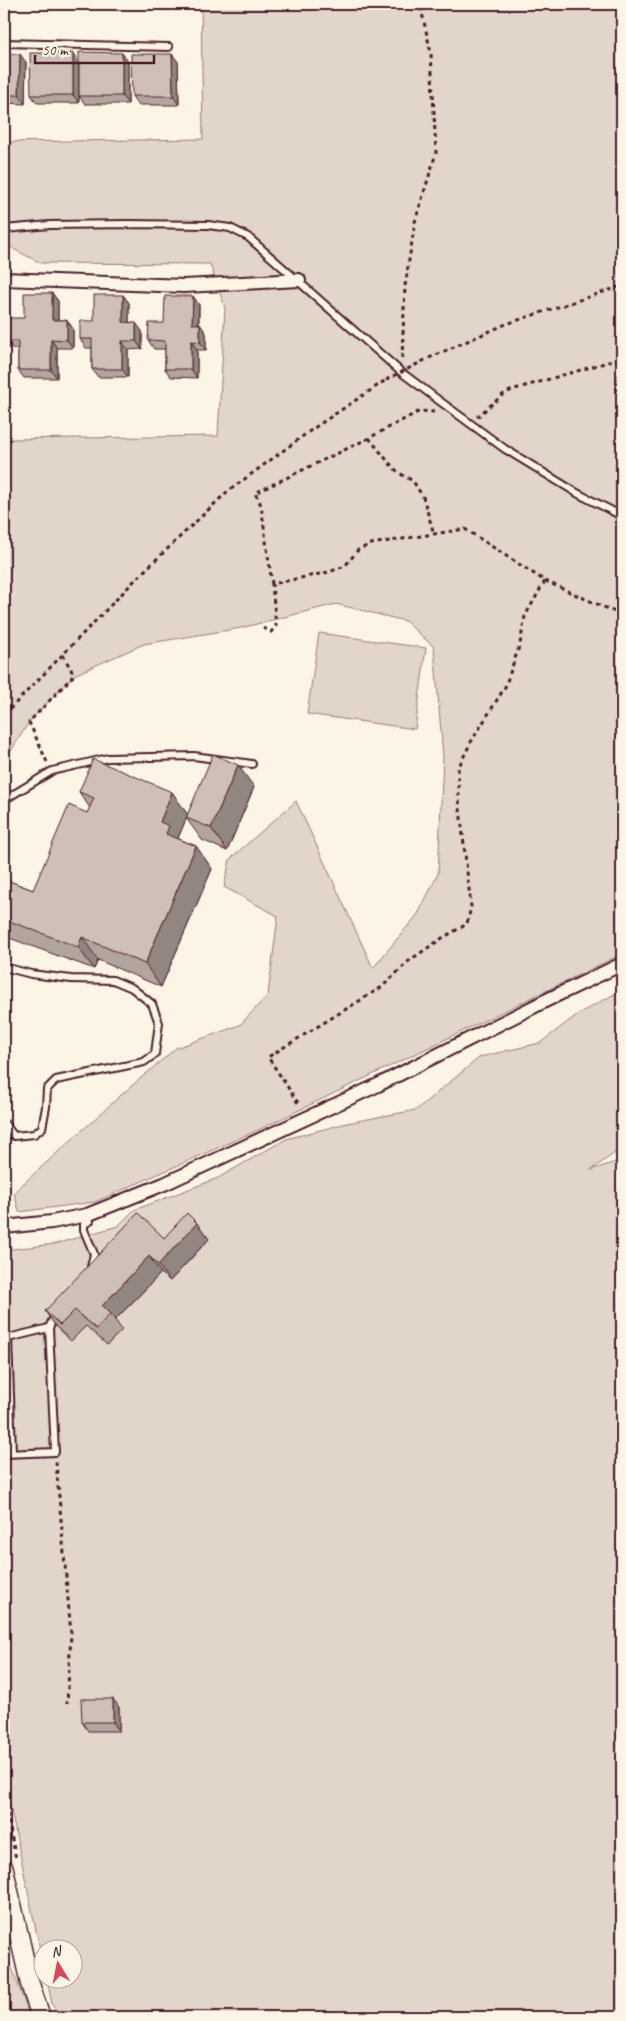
<svg xmlns="http://www.w3.org/2000/svg" width="626" height="2021" viewBox="0 0 626 2021" font-family="Caveat,sans-serif">
<style>
.green{fill:#e2d5ca;stroke:#967a7a}
.lines{fill:none;stroke-linecap:round;stroke-linejoin:round}
.service-casing{stroke:#4a1f2b;stroke-width:10}
.minor-casing{stroke:#4a1f2b;stroke-width:16}
.secondary-casing{stroke:#4a1f2b;stroke-width:21}
.path{stroke:#4a1f2b;stroke-width:3;stroke-dasharray:4 4;stroke-linecap:butt}
.service{stroke:#fcf5e5;stroke-width:6}
.minor{stroke:#fcf5e5;stroke-width:12}
.secondary{stroke:#fcf5e5;stroke-width:18}
.path-bridge{stroke:#4a1f2b;stroke-width:3;stroke-dasharray:4 4;stroke-linecap:butt}
.wall{fill:#b2a59d;stroke:#4a1f2b}
.shaded-wall{fill:#918680;stroke:#4a1f2b}
.building{fill:#cfc0b7;stroke:#4a1f2b}
</style>
<rect width="100%" height="100%" fill="#fcf5e5"/>
<filter id="ink" filterUnits="userSpaceOnUse"><feTurbulence type="fractalNoise" baseFrequency=".02" numOctaves="2"/><feDisplacementMap in="SourceGraphic" scale="10" xChannelSelector="R" yChannelSelector="G"/><feConvolveMatrix kernelMatrix="1 2 1 2 8 2 1 2 1" color-interpolation-filters="sRGB"/></filter>
<g filter="url(#ink)">
<g class="green">
<polygon points="201,4 622,4 622,954 256,1131 95,1202 19,1212 14,1192 120,1096 176,1048 240,1025 268,995 278,916 224,887 230,859 296,801 373,968 418,914 438,874 443,756 434,647 405,621 336,604 241,628 144,644 74,675 29,722 4,762 4,441 11,439 218,436 225,308 210,264 41,263 15,250 4,240 4,142 203,139"/>
<polygon points="319,633 426,648 415,729 307,714"/>
<polygon points="622,990 622,1148 591,1170 622,1160 622,2017 59,2017 52,2004 47,1979 72,1978 72,1948 42,1948 42,1959 4,1777 4,1250 55,1244 118,1226 134,1210 218,1178 286,1139 347,1123 416,1110 480,1057 540,1043 578,1014"/>
<polygon points="4,1956 12,1968 30,2017 8,2017 4,2011"/>
</g>
<g class="lines">
<g class="service-casing">
<g id="service">
<polyline points="4,43 169,47"/>
<polyline points="4,229 50,225 128,224 208,225 230,228 248,237 272,258 401,372 441,402 505,449 577,493 622,516"/>
<polyline points="4,800 52,771 108,758 194,756 252,764"/>
<polyline points="4,967 31,974 71,979 113,980 132,988 152,1004 159,1023 155,1054 144,1062 56,1080 47,1089 46,1107 42,1128 34,1134 14,1136 4,1123"/>
<polyline points="87,1215 90,1221 84,1224 84,1230 94,1254 91,1267"/>
<polyline points="8,1338 12,1453"/>
<polyline points="4,1339 49,1328"/>
<polyline points="4,1454 55,1452 49,1328 55,1314"/>
</g>
</g>
<g class="minor-casing">
<g id="minor">
<polyline points="4,279 184,286 299,280"/>
<polyline points="4,1227 52,1222 87,1215 164,1184 378,1085 553,997 622,964"/>
</g>
</g>
<g class="secondary-casing">
<polyline id="secondary" points="4,1869 30,1984 41,2017"/>
</g>
<g class="path">
<polyline points="402,358 405,286 415,222 436,153 431,53 420,4"/>
<polyline points="429,358 506,324 622,286"/>
<polyline points="477,417 505,393 515,389 622,358"/>
<polyline points="369,438 391,465 399,473 413,481 423,497 434,534"/>
<polyline points="545,581 622,615"/>
<polyline points="272,584 261,505 255,493 369,438 420,411 434,412"/>
<polyline points="263,628 271,632 276,626 272,584 329,572 345,566 358,550 371,544 465,529 545,581 525,616 520,644 505,687 471,742 458,768 459,800 471,907 467,924 444,937 410,960 382,987 268,1057 300,1106"/>
<polyline points="4,715 140,575 227,492 314,428 386,380"/>
<polyline points="47,762 29,722 74,675 63,655"/>
<polyline points="56,1462 71,1634 67,1703"/>
<polyline points="4,1798 16,1859"/>
</g>
<use href="#service" class="service"/>
<use href="#minor" class="minor"/>
<use href="#secondary" class="secondary"/>
<polyline class="path-bridge" points="386,380 429,358"/>
</g>
<g class="wall">
<polygon points="4,53 26,62 25,104 4,103"/>
<polygon points="172,54 178,62 179,105 138,105 132,96"/>
<polygon points="128,61 128,104 85,104 79,96 79,103 37,103 31,95"/>
<polygon points="52,293 58,301 58,320 67,320 73,329 73,348 57,348 57,378 24,378 18,370 18,349 13,349 7,341"/>
<polygon points="123,295 129,303 129,322 142,331 142,349 128,350 128,377 98,377 92,369 92,348 86,348 80,339 94,321"/>
<polygon points="193,296 199,305 199,324 206,333 206,350 197,350 197,378 171,377 165,369 165,349 154,349 148,340 164,323"/>
<polygon points="254,787 227,851 202,840 186,818 178,838 179,839 196,846 212,869 161,987 98,960 94,969 4,936 4,879 33,890 87,813 90,808 79,792 172,792 187,814"/>
<polygon points="164,1238 209,1239 170,1281 161,1273 115,1320 122,1330 107,1345 86,1326 71,1341 56,1327 45,1311"/>
<polygon points="119,1707 119,1731 88,1731 82,1722"/>
</g>
<g class="shaded-wall">
<polygon points="73,53 79,62 79,103 73,95"/>
<polygon points="122,53 128,61 128,104 122,96"/>
<polygon points="20,54 26,62 25,104 19,95"/>
<polygon points="172,54 178,62 179,105 173,96"/>
<polygon points="52,293 58,301 58,328 52,320"/>
<polygon points="123,295 129,303 129,331 123,322"/>
<polygon points="193,296 199,305 198,333 192,324"/>
<polygon points="67,320 73,329 73,348 67,340"/>
<polygon points="136,323 142,331 142,349 136,341"/>
<polygon points="200,324 206,333 206,350 200,342"/>
<polygon points="51,339 57,348 57,378 51,370"/>
<polygon points="122,341 128,350 128,377 122,369"/>
<polygon points="191,341 197,350 197,378 191,369"/>
<polygon points="238,765 254,787 227,851 211,828"/>
<polygon points="172,792 188,815 178,838 185,848 166,834 160,822"/>
<polygon points="196,846 212,869 161,987 145,964"/>
<polygon points="82,937 98,960 94,969 78,947"/>
<polygon points="197,1223 209,1239 170,1281 158,1265"/>
<polygon points="149,1256 161,1273 115,1320 110,1314 102,1306"/>
<polygon points="113,1699 119,1707 119,1731 113,1722"/>
</g>
<g class="building">
<polygon points="79,52 122,53 122,96 79,96"/>
<polygon points="4,53 20,54 19,95 4,95"/>
<polygon points="30,53 73,53 73,95 31,95"/>
<polygon points="131,54 172,54 173,96 132,96"/>
<polygon points="24,293 52,293 52,320 67,320 67,340 51,339 51,370 18,370 18,341 7,341 7,318 24,318"/>
<polygon points="94,295 123,295 123,322 136,323 136,341 122,341 122,369 92,369 92,339 80,339 80,321 94,321"/>
<polygon points="165,296 193,296 192,324 200,324 200,342 191,341 191,369 165,369 165,341 148,340 149,323 164,323"/>
<polygon points="213,754 238,765 211,828 186,818"/>
<polygon points="93,759 172,792 160,822 169,826 166,834 196,846 145,964 82,937 78,947 4,919 4,879 33,890 69,805 87,813 94,798 79,792"/>
<polygon points="138,1213 164,1238 187,1213 197,1223 158,1265 149,1256 102,1306 110,1314 96,1329 75,1310 60,1325 45,1311"/>
<polygon points="81,1699 113,1699 113,1722 82,1722"/>
</g>
</g>
<rect width="626" height="2021" fill="none" stroke="#fcf5e5" stroke-width="20"/>
<rect x="10" y="10" width="606" height="2001" fill="none" stroke="#4a1f2b" stroke-width="2" filter="url(#ink)"/>
<g transform="translate(58 1964) rotate(350)"><circle r="24" fill="#fcf5e5" stroke="#b59f9b"/>
<path d="M0-4L9 19L0 12L-9 19Z" fill="#d1495b"/>
<text y="-8" font-size="14" font-weight="bold" text-anchor="middle" fill="#4a1f2b">N</text>
</g>
<path d="M35 55v8h119v-8" fill="none" stroke="#4a1f2b" stroke-width="2.5"/>
<text x="42" y="55" font-size="15" fill="#4a1f2b" stroke="#fcf5e5" stroke-width="4" paint-order="stroke">50 m</text>
</svg>
